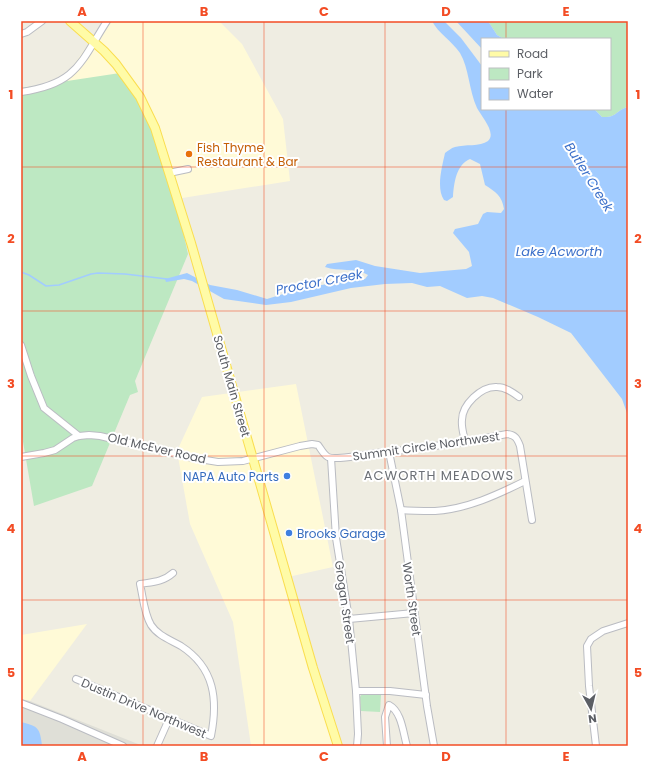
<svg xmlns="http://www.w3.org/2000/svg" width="649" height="767" viewBox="0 0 649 767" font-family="Poppins,sans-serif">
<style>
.commercial{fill:#fffad7}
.industrial{fill:#dfdfd7}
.green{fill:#bde8c2}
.water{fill:#a2ccff}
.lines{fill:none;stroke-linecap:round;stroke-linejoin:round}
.stream{stroke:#a2ccff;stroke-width:1.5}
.minor-casing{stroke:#babcc2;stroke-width:8}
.major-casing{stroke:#fade50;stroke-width:10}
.minor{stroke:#fff;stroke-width:6}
.major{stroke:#fffba7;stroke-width:8}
.grid{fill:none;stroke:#f34c24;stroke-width:1;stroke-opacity:0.55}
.food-dot{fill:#e8710a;stroke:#fff;stroke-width:1.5}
.shop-dot{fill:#3f7fe0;stroke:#fff;stroke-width:1.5}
.labels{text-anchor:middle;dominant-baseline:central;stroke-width:4;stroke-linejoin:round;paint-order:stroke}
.food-label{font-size:12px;fill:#c56008;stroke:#fff;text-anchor:start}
.street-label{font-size:12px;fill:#5b5e64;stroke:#fff}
.shop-label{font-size:12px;fill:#366cbe;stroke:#fff;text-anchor:end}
.water-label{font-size:13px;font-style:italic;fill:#3d71ca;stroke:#fff}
.neighbourhood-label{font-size:13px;letter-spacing:1px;fill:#6c7076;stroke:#fff}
.neatline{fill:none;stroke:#f34c24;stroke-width:1.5}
.grid-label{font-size:13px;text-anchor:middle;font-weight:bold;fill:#f34c24}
</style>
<rect width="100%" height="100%" fill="#efede2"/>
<g class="commercial">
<polygon points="104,21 219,21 242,44 283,119 290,181 176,199 62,82"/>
<polygon points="296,384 333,567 288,577 340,746 251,746 233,622 190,524 177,451 202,397"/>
<polygon points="87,624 30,701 21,699 21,635"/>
</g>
<polygon class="industrial" points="21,699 30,701 143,746 21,746"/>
<g class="green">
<path d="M488 21H628V107C616 110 617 118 602 117L594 109H610V39H504L497 35Z"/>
<polygon points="120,73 146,106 173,186 188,254 135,381 138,392 130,395 92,486 34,506 21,430 21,88"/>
<polygon points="362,694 381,695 380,712 361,711 360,697"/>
</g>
<g class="water">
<path d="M432 21H444L461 38 482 66V109H594L602 117C617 118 616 110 628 107V430L627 413 622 399 571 333 538 317 493 298 482 296 467 298 440 286 427 287 412 283 385 284 351 288 291 302 266 305 224 299 192 281 184 279 166 282 165 279 187 273 210 285 237 290 267 299 299 289 333 283 365 279 368 275C355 267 339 272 325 267L327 264 356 260 375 266 420 273 466 269 472 266 469 252 453 233 455 229 478 224 483 214 487 212 501 213 504 209C502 196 496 192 485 185L480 164 470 159C456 165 454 183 453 197L447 201 444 200C436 188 442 167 445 153 448 151 451 148 455 147 465 144 480 147 488 141 497 133 481 116 477 108 469 91 469 68 460 53 452 41 438 33 432 21Z"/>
<polygon points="456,21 488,21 497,35 504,39 482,39 482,49"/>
<path d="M21 722C38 726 40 728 42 746H21Z"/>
</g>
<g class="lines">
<polyline class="stream" points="21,272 29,275 46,286 59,285 91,274 98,273 125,274 167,279"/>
<g class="minor-casing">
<g id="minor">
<polyline points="21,34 27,32 42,21"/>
<path d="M21 92C77 84 80 63 107 21"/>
<polyline points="169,173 188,169"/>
<polyline points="21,345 31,376 44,408 79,436"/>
<path d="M465 442C464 435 461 427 462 420 462 405 481 386 497 387 505 387 512 392 519 397"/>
<polyline points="389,452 401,510 427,706 434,746"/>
<path d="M21 457 44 453 55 450 73 438 79 436 89 435 100 436 193 458 218 462 243 461 300 446 312 444 318 445C321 449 324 455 328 457 336 461 373 453 384 452H389L465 442 507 434C515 435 517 438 520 446L532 520"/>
<polyline points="331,458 336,538 349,619 356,691 358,734 357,746"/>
<path d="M401 510C412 511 424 511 435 511 467 509 497 495 525 481"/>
<polyline points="349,619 414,613"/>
<path d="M76 679 211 736C218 700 215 668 181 646 171 640 158 636 151 625 144 613 143 597 140 584 152 582 163 582 173 573"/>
<polyline points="356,691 390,691 426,695"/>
<polyline points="21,703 62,719 123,746"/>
<polyline points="157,746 169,719"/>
<path d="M387 746 385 717 389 705C402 712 403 733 407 746"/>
<polyline points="596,746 589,686 587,646 591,639 603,631 628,623"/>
</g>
</g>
<g class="major-casing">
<polyline id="major" points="70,21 104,51 116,64 140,97 155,128 191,243 313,668 338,746"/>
</g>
<use href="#minor" class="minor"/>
<use href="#major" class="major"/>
</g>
<path class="grid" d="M143 21V746M264 21V746M385 21V746M506 21V39M506 109V746M21 167H628M21 311H628M21 456H628M21 600H628"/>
<circle class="food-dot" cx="189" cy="154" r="4"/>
<g class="shop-dot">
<circle cx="287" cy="476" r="4"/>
<circle cx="289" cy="533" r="4"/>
</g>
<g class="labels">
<g class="food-label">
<text x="197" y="147">Fish Thyme<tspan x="197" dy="14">Restaurant &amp; Bar</tspan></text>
</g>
<g class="street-label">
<text transform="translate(232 386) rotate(74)">South Main Street</text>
<text transform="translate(426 446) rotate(-8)">Summit Circle Northwest</text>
<text transform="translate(157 448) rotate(13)">Old McEver Road</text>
<text transform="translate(412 599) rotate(82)">Worth Street</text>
<text transform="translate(345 602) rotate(82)">Grogan Street</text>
<text transform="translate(144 708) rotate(23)">Dustin Drive Northwest</text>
</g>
<g class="shop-label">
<text x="279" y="476">NAPA Auto Parts</text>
<text x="297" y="533" text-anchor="start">Brooks Garage</text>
</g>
<g class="water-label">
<text transform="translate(589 177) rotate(58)">Butler Creek</text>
<text x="559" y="251">Lake Acworth</text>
<text transform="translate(319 282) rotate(-11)">Proctor Creek</text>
</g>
<g class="neighbourhood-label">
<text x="439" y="475">ACWORTH MEADOWS</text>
</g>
</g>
<rect width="649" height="767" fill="none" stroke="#ffffff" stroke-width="44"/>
<rect x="481" y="38" width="130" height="72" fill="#ffffff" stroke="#bdbfc1"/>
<rect x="489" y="51" width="20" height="6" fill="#fffba7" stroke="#bdbfc1"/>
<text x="517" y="58" font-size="12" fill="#5b5e64">Road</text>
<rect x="489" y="68" width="20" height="12" fill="#bde8c2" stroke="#bdbfc1"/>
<text x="517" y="78" font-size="12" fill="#5b5e64">Park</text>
<rect x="489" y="88" width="20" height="12" fill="#a2ccff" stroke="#bdbfc1"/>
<text x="517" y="98" font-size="12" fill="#5b5e64">Water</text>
<g transform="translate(591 709) rotate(172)" stroke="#ffffff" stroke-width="3" paint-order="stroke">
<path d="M0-3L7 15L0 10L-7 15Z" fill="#5b5e64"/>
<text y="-6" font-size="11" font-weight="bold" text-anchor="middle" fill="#5b5e64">N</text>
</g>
<rect x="22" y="22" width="605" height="723" class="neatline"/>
<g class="grid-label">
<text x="82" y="16">A</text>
<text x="204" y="16">B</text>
<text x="324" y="16">C</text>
<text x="446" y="16">D</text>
<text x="566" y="16">E</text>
<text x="11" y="99">1</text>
<text x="638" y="99">1</text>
<text x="11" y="243">2</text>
<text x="638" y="243">2</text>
<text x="11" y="388">3</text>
<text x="638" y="388">3</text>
<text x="11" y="533">4</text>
<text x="638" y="533">4</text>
<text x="11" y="677">5</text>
<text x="638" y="677">5</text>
<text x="82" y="761">A</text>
<text x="204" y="761">B</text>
<text x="324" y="761">C</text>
<text x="446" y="761">D</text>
<text x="566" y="761">E</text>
</g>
</svg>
